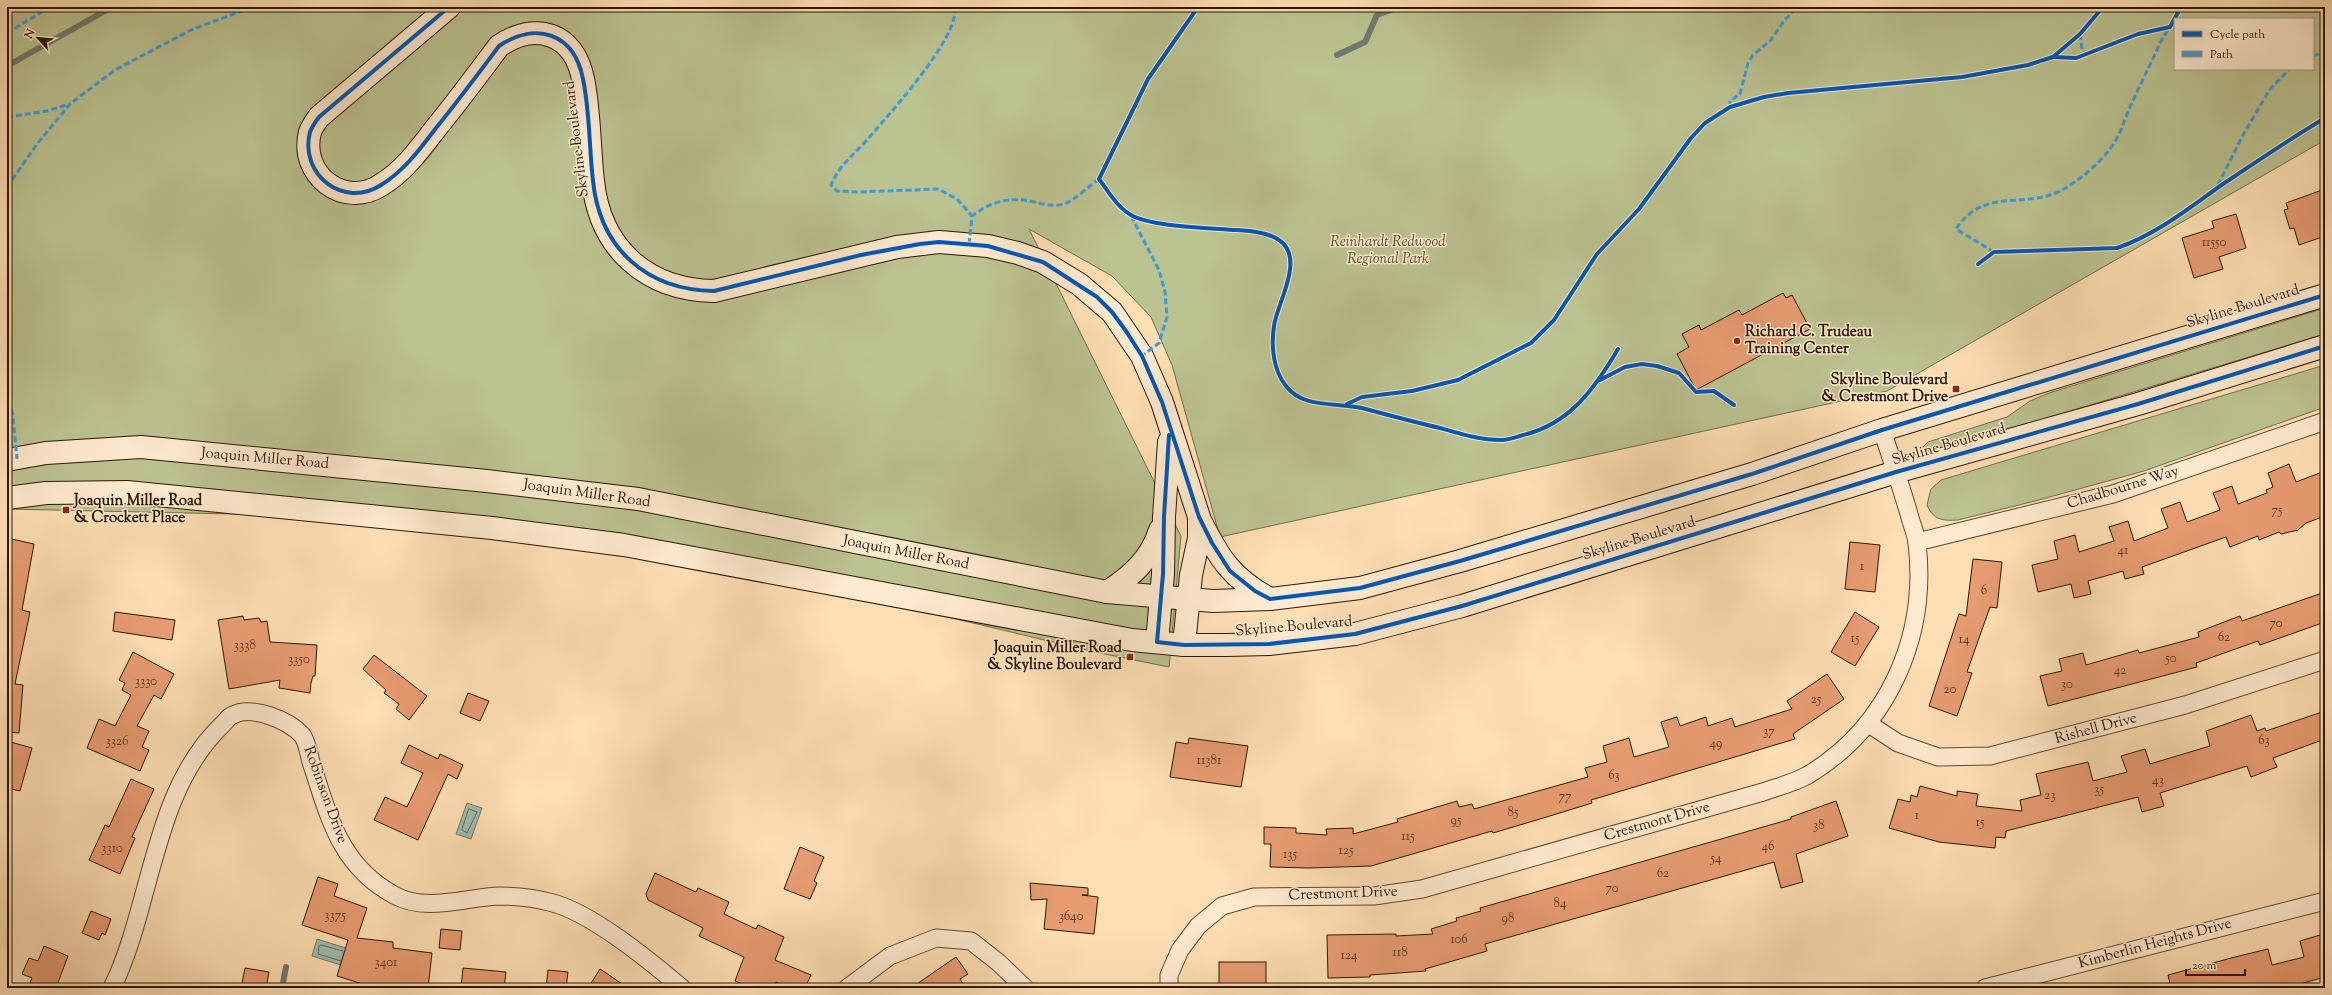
<svg xmlns="http://www.w3.org/2000/svg" width="2332" height="995" viewBox="0 0 2332 995" font-family="'Sorts Mill Goudy',serif">
<style>
.green{fill:#bbc390;stroke:#736d4b;fill-rule:evenodd}
.water{fill:#a0bcb0;stroke:#717a6c}
.lines{fill:none;stroke-linecap:round;stroke-linejoin:round}
.shore{stroke:#666a5b;stroke-width:1}
.stream{stroke:#717a6c;stroke-width:6}
.building{fill:#e79c71;stroke:#2b1706}
.minor-casing{stroke:#604931;stroke-width:19}
.secondary-casing{stroke:#2b1706;stroke-width:24}
.minor{stroke:#feeace;stroke-width:17}
.secondary{stroke:#feeace;stroke-width:22}
.quiet{stroke:#3d9add;stroke-width:3;stroke-dasharray:6 3;stroke-linecap:butt}
.cycleway-casing{stroke:#feeace;stroke-width:6}
.cycleway{stroke:#0057b8;stroke-width:4}
.poi-dot{fill:#8f2418;stroke:#feeace;stroke-width:1.5}
.labels{text-anchor:middle;dominant-baseline:central;stroke-width:3;stroke-linejoin:round;paint-order:stroke}
.number-label{font-size:13px;fill:#5a3821}
.street-label{font-size:15px;fill:#2b1706;stroke:#feeace}
.park-label{font-size:15px;font-style:italic;fill:#564b2f;stroke:#feeace}
.poi-label{font-size:15px;font-weight:bold;fill:#2b1706;stroke:#feeace;text-anchor:start}
</style>
<rect width="100%" height="100%" fill="#fedfb3"/>
<filter id="stains"><feTurbulence type="fractalNoise" baseFrequency=".005" numOctaves="4"/><feColorMatrix values="0 0 0 0 .2 0 0 0 0 .09 0 0 0 0 .02 0 0 0 .5 -.17"/></filter>
<radialGradient id="worn" r=".72"><stop offset=".6" stop-color="#630" stop-opacity="0"/><stop offset="1" stop-color="#630" stop-opacity=".3"/></radialGradient>
<g class="green">
<path d="M7 7H2325V140L1887 391 1220 537 1172 365 1151 317 1112 276 1029 229 1181 536 1169 667 1095 652 855 595 561 544 278 515 7 509ZM2175 19H2313V69H2175Z"/>
<polygon points="2325,308 2325,334 1915,458 1913,457 1928,442 2007,417 2030,401 2049,393"/>
<path d="M2325 365V407L2144 471 2035 501 1958 520C1943 521 1933 520 1927 505L1931 489 1941 480Z"/>
</g>
<g class="water">
<polygon points="467,803 482,808 471,839 456,834"/>
<polygon points="317,939 352,950 347,967 312,956"/>
</g>
<g class="lines">
<g class="shore">
<polygon points="469,809 477,812 467,833 462,830"/>
<polyline points="341,961 318,954 319,946 321,945 343,951"/>
</g>
<g class="stream">
<polyline points="1337,55 1365,42 1377,15 1399,7"/>
<polyline points="7,66 112,7"/>
<polyline points="282,988 286,967"/>
</g>
</g>
<g class="building">
<polygon points="2325,189 2325,236 2299,245 2294,228 2290,229 2284,210 2288,209 2286,203"/>
<polygon points="2236,214 2246,248 2219,257 2223,269 2194,278 2182,238 2214,228 2212,221"/>
<polygon points="1783,293 1786,298 1792,295 1810,329 1696,390 1677,354 1689,347 1682,334 1699,325 1701,330 1739,310 1742,315"/>
<polygon points="2289,464 2296,482 2325,471 2325,516 2306,523 2298,530 2281,534 2279,532 2259,540 2258,536 2230,547 2226,537 2142,567 2144,574 2125,579 2123,571 2088,581 2091,594 2074,598 2071,584 2038,592 2032,565 2058,559 2054,541 2075,535 2079,552 2114,541 2109,527 2128,521 2134,541 2168,528 2161,509 2180,502 2187,522 2220,510 2213,493 2232,486 2238,504 2267,493 2266,490 2273,487 2268,473"/>
<polygon points="7,538 34,544 22,610 30,612 15,684 23,685 19,733 7,732"/>
<polygon points="1850,542 1880,545 1875,592 1845,589"/>
<polygon points="1973,559 2002,562 1997,608 1990,607 1967,672 1972,673 1957,716 1929,706 1959,614 1966,616"/>
<polygon points="2325,592 2325,622 2260,645 2258,641 2196,663 2197,667 2048,706 2040,676 2062,671 2059,659 2083,653 2086,665 2138,650 2139,653 2199,637 2198,632 2240,616 2242,621"/>
<polygon points="115,612 175,620 172,640 113,631"/>
<polygon points="1855,612 1879,627 1855,666 1831,652"/>
<polygon points="243,616 244,620 259,618 261,622 267,621 270,642 317,645 315,676 313,676 311,683 310,693 279,688 280,680 229,689 218,620"/>
<polygon points="133,652 174,674 161,699 154,695 137,726 149,731 142,747 149,750 140,771 87,748 99,719 115,726 131,695 122,690 125,683 119,680"/>
<polygon points="374,655 427,696 409,720 396,709 399,704 384,693 386,690 363,669"/>
<polygon points="1827,674 1844,699 1793,734 1795,739 1591,800 1592,803 1540,819 1493,833 1492,831 1371,866 1309,868 1270,867 1271,844 1264,844 1264,827 1296,828 1296,833 1327,835 1326,829 1353,828 1353,834 1398,822 1397,819 1457,801 1459,807 1472,804 1474,809 1588,777 1585,768 1607,762 1603,746 1629,738 1634,757 1669,747 1661,722 1677,717 1680,726 1706,717 1708,726 1732,718 1735,727 1792,709 1787,701"/>
<polygon points="468,693 489,701 480,721 460,713"/>
<polygon points="2325,711 2325,739 2273,758 2277,767 2251,777 2247,766 2160,793 2164,806 2142,812 2138,797 2006,831 2005,838 1996,837 1995,848 1939,842 1889,828 1898,799 1910,802 1911,795 1917,797 1920,786 1957,796 1957,791 1978,794 1976,806 2022,811 2020,800 2041,795 2036,774 2088,762 2093,781 2127,772 2121,756 2145,749 2150,764 2210,746 2206,731 2251,715 2257,731 2265,728 2266,731"/>
<polygon points="1189,738 1248,746 1241,787 1170,777 1176,742 1188,744"/>
<polygon points="7,741 32,748 20,791 7,788"/>
<polygon points="409,745 438,759 440,754 463,765 457,779 448,774 418,840 374,820 385,797 407,807 423,773 401,763"/>
<polygon points="131,779 154,789 132,837 135,838 120,874 89,860 105,825 109,827"/>
<polygon points="1836,801 1848,836 1796,854 1803,882 1781,888 1774,862 1485,944 1487,951 1425,969 1426,971 1370,975 1370,977 1328,978 1327,935 1396,934 1396,936 1433,934 1431,929 1457,921 1456,918 1481,911 1480,908 1791,819 1791,817"/>
<polygon points="800,847 824,857 814,881 817,883 810,899 784,889"/>
<polygon points="655,873 696,892 698,888 729,902 724,914 756,929 758,925 784,937 775,960 811,975 805,988 790,988 776,982 774,988 752,988 735,981 744,957 699,936 703,928 648,900 646,894"/>
<polygon points="318,877 338,884 334,896 367,908 357,938 393,942 393,948 432,953 428,988 369,986 337,976 348,940 302,925"/>
<polygon points="1030,883 1088,888 1088,895 1082,895 1098,897 1094,934 1044,929 1047,899 1031,900"/>
<polygon points="91,911 111,919 105,935 102,933 99,940 82,933"/>
<polygon points="441,929 462,931 460,950 439,948"/>
<polygon points="2320,935 2325,953 2325,977 2303,983 2304,988 2171,988 2168,975 2235,957 2268,949 2272,965 2304,957 2300,941"/>
<polygon points="44,946 68,956 56,988 38,988 29,985 32,978 22,974 29,958 38,961"/>
<polygon points="956,957 968,974 960,979 966,988 911,988"/>
<rect x="1219" y="962" width="47" height="26"/>
<polygon points="245,968 269,972 266,988 241,988"/>
<polygon points="463,968 506,972 504,988 461,988"/>
<polygon points="600,969 628,988 588,988"/>
<polygon points="548,970 568,972 566,988 546,988"/>
</g>
<g class="lines">
<g class="minor-casing">
<g id="minor">
<polyline points="1917,542 2113,494 2325,421"/>
<polyline points="1869,724 1898,743 1938,757 1990,756 2185,705 2325,660"/>
<path d="M112 988C153 904 152 791 223 724 226 721 229 716 233 715 252 705 288 720 302 735 308 742 309 759 313 768 330 821 342 867 394 895 426 913 466 897 500 896 517 896 536 898 553 903 593 914 650 961 682 988"/>
<polyline points="847,988 890,956 936,938 971,941 999,963 1025,988"/>
<path d="M1169 988V975L1180 950 1198 926 1222 906 1254 897 1374 896 1422 889 1763 792C1777 787 1794 783 1808 775 1889 726 1928 636 1917 543 1916 533 1911 523 1909 514 1901 486 1891 458 1882 430"/>
<polyline points="1985,988 2325,901"/>
</g>
</g>
<g class="secondary-casing">
<g id="secondary">
<path d="M449 7 319 117C316 121 312 127 310 132 299 175 344 209 381 185 404 171 420 149 436 128 458 101 478 74 499 46 536 21 574 33 583 79 590 112 589 147 593 181 600 249 647 290 714 291L897 247 939 242 988 246 1018 253 1043 262 1079 284 1112 312 1142 356 1162 402 1199 517V538L1191 575 1184 645"/>
<polyline points="7,460 46,453 141,447 487,481 638,499 1107,592 1213,601 1270,599 1360,588 1460,561 1752,474 1882,430 2325,295"/>
<polyline points="7,498 46,493 127,492 492,528 624,545 1132,640 1184,645 1227,645 1269,644 1355,634 1462,606 1896,472 2138,404 2325,346"/>
<path d="M1200 520C1219 558 1232 579 1270 599"/>
<path d="M1107 592C1132 576 1151 559 1160 530"/>
<polyline points="1157,642 1163,574 1164,517 1169,442"/>
</g>
</g>
<use href="#minor" class="minor"/>
<use href="#secondary" class="secondary"/>
<g class="quiet">
<path d="M955 7C959 39 888 115 867 140 853 155 839 166 831 185L837 191 858 192 938 189 957 199 972 216"/>
<polyline points="7,33 50,7"/>
<polyline points="2080,34 2082,49 2087,54"/>
<polyline points="2313,56 2325,52"/>
<polyline points="1730,107 1730,101 1740,94 1748,63 1753,55 1771,40 1784,21 1797,7"/>
<polyline points="7,117 47,111 70,104"/>
<polyline points="2218,185 2243,135 2270,89 2290,69"/>
<polyline points="7,187 37,144 70,104 115,70 193,29 253,7"/>
<polyline points="1131,216 1159,270 1165,292 1167,317 1159,343 1142,356"/>
<path d="M969 244 972 216C990 202 1008 197 1030 201 1043 204 1051 207 1064 204 1074 201 1090 185 1099 179"/>
<path d="M1994 252 1956 229C1987 183 2029 214 2070 185 2086 175 2104 159 2114 143 2121 132 2125 119 2130 107 2140 85 2151 63 2161 41L2170 27"/>
<polyline points="7,392 13,417 17,459"/>
</g>
<g class="cycleway-casing">
<g id="cycleway">
<path d="M449 7 319 117C316 121 312 127 310 132 299 175 344 209 381 185 404 171 420 149 436 128 458 101 478 74 499 46 536 21 574 33 583 79 590 112 589 147 593 181 600 249 647 290 714 291L861 255 920 244 939 242 988 246 1043 262 1097 297 1112 312 1126 331 1142 356 1162 402 1199 517 1212 543 1230 571 1255 591 1270 599 1360 588 1460 561 1752 474 1882 430 2325 295"/>
<path d="M1198 7 1148 79 1099 179C1108 191 1117 207 1131 215 1151 227 1211 228 1236 230 1251 231 1267 232 1279 240 1306 258 1277 303 1274 326 1271 346 1273 370 1286 386 1303 409 1337 402 1362 408 1388 415 1414 422 1440 428 1461 434 1480 440 1502 440 1509 440 1516 437 1523 435 1570 424 1595 388 1618 349"/>
<polyline points="2053,57 2076,58 2138,34 2170,27 2181,7"/>
<path d="M1978 264 1994 252 2117 248C2156 235 2190 207 2223 184 2257 161 2290 139 2325 118"/>
<polyline points="1600,380 1625,367 1642,364 1657,366 1679,373 1696,392 1714,391 1734,405"/>
<polyline points="1347,404 1362,397 1412,391 1458,380 1531,343 1554,320 1597,254 1639,209 1691,138 1705,123 1730,107 1764,97 1788,93 1962,77 2028,65 2053,57 2080,34 2103,7"/>
<polyline points="1169,435 1164,517 1163,574 1157,642 1184,645 1269,644 1355,634 1462,606 1896,472 2138,404 2325,346"/>
</g>
</g>
<use href="#cycleway" class="cycleway"/>
</g>
<g class="poi-dot">
<circle cx="1737" cy="341" r="4"/>
<rect x="1952" y="385" width="8" height="8" rx="2"/>
<rect x="62" y="506" width="8" height="8" rx="2"/>
<rect x="1126" y="653" width="8" height="8" rx="2"/>
</g>
<g class="labels">
<g class="number-label">
<text x="2214" y="243">11550</text>
<text x="2277" y="511">75</text>
<text x="2123" y="551">41</text>
<text x="1862" y="567">1</text>
<text x="1984" y="591">6</text>
<text x="2276" y="624">70</text>
<text x="2224" y="638">62</text>
<text x="1855" y="639">15</text>
<text x="1964" y="640">14</text>
<text x="245" y="646">3338</text>
<text x="2171" y="659">50</text>
<text x="299" y="660">3350</text>
<text x="2120" y="671">42</text>
<text x="146" y="682">3330</text>
<text x="2067" y="685">30</text>
<text x="1950" y="690">20</text>
<text x="1816" y="700">25</text>
<text x="1769" y="732">37</text>
<text x="2264" y="741">63</text>
<text x="117" y="742">3326</text>
<text x="1716" y="744">49</text>
<text x="1209" y="761">11381</text>
<text x="1614" y="776">63</text>
<text x="2158" y="781">43</text>
<text x="2099" y="790">35</text>
<text x="2050" y="796">23</text>
<text x="1565" y="797">77</text>
<text x="1513" y="813">85</text>
<text x="1917" y="816">1</text>
<text x="1456" y="821">95</text>
<text x="1980" y="823">15</text>
<text x="1819" y="826">38</text>
<text x="1408" y="837">115</text>
<text x="1768" y="847">46</text>
<text x="112" y="849">3310</text>
<text x="1346" y="851">125</text>
<text x="1290" y="855">135</text>
<text x="1716" y="859">54</text>
<text x="1663" y="874">62</text>
<text x="1612" y="889">70</text>
<text x="1560" y="904">84</text>
<text x="335" y="916">3375</text>
<text x="1071" y="917">3640</text>
<text x="1508" y="919">98</text>
<text x="1459" y="940">106</text>
<text x="1400" y="953">118</text>
<text x="1349" y="956">124</text>
<text x="386" y="963">3401</text>
</g>
<g class="street-label">
<text transform="translate(577 139) rotate(-97)">Skyline Boulevard</text>
<text transform="translate(2243 307) rotate(-17)">Skyline Boulevard</text>
<text transform="translate(1949 445) rotate(-16)">Skyline Boulevard</text>
<text transform="translate(265 459) rotate(5)">Joaquin Miller Road</text>
<text transform="translate(2123 488) rotate(-17)">Chadbourne Way</text>
<text transform="translate(587 494) rotate(8)">Joaquin Miller Road</text>
<text transform="translate(1639 539) rotate(-17)">Skyline Boulevard</text>
<text transform="translate(906 553) rotate(11)">Joaquin Miller Road</text>
<text transform="translate(1294 627) rotate(-5)">Skyline Boulevard</text>
<text transform="translate(2096 729) rotate(-15)">Rishell Drive</text>
<text transform="translate(325 795) rotate(70)">Robinson Drive</text>
<text transform="translate(1657 822) rotate(-16)">Crestmont Drive</text>
<text transform="translate(1343 894) rotate(-2)">Crestmont Drive</text>
<text transform="translate(2155 944) rotate(-15)">Kimberlin Heights Drive</text>
</g>
<g class="park-label">
<text x="1388" y="242">Reinhardt Redwood<tspan x="1388" dy="17">Regional Park</tspan></text>
</g>
<g class="poi-label">
<text x="1745" y="332">Richard C. Trudeau<tspan x="1745" dy="17">Training Center</tspan></text>
<text x="1948" y="380" text-anchor="end">Skyline Boulevard<tspan x="1948" dy="17">&amp; Crestmont Drive</tspan></text>
<text x="74" y="501">Joaquin Miller Road<tspan x="74" dy="17">&amp; Crockett Place</tspan></text>
<text x="1122" y="648" text-anchor="end">Joaquin Miller Road<tspan x="1122" dy="17">&amp; Skyline Boulevard</tspan></text>
</g>
</g>
<rect width="2332" height="995" fill="none" stroke="#fedfb3" stroke-width="24"/>
<rect x="8" y="8" width="2316" height="979" fill="none" stroke="#2b1706" stroke-width="2"/>
<rect x="12" y="12" width="2308" height="971" fill="none" stroke="#2b1706"/>
<rect x="2174" y="18" width="140" height="52" fill="#feeace" stroke="#aa967e"/>
<rect x="2182" y="31" width="20" height="6" fill="#0057b8" stroke="#aa967e"/>
<text x="2210" y="38" font-size="12" fill="#2b1706">Cycle path</text>
<rect x="2182" y="51" width="20" height="6" fill="#3d9add" stroke="#aa967e"/>
<text x="2210" y="58" font-size="12" fill="#2b1706">Path</text>
<g transform="translate(38 38) rotate(297)" stroke="#feeace" stroke-width="3" paint-order="stroke">
<path d="M0-3L7 15L0 10L-7 15Z" fill="#2b1706"/>
<text y="-6" font-size="11" font-weight="bold" text-anchor="middle" fill="#2b1706">N</text>
</g>
<path d="M2186 969v6h59v-6" fill="none" stroke="#2b1706" stroke-width="2"/>
<text x="2192" y="969" font-size="12" fill="#2b1706" stroke="#feeace" stroke-width="3" paint-order="stroke">20 m</text>
<rect width="100%" height="100%" filter="url(#stains)"/>
<rect width="100%" height="100%" fill="url(#worn)"/>
</svg>
